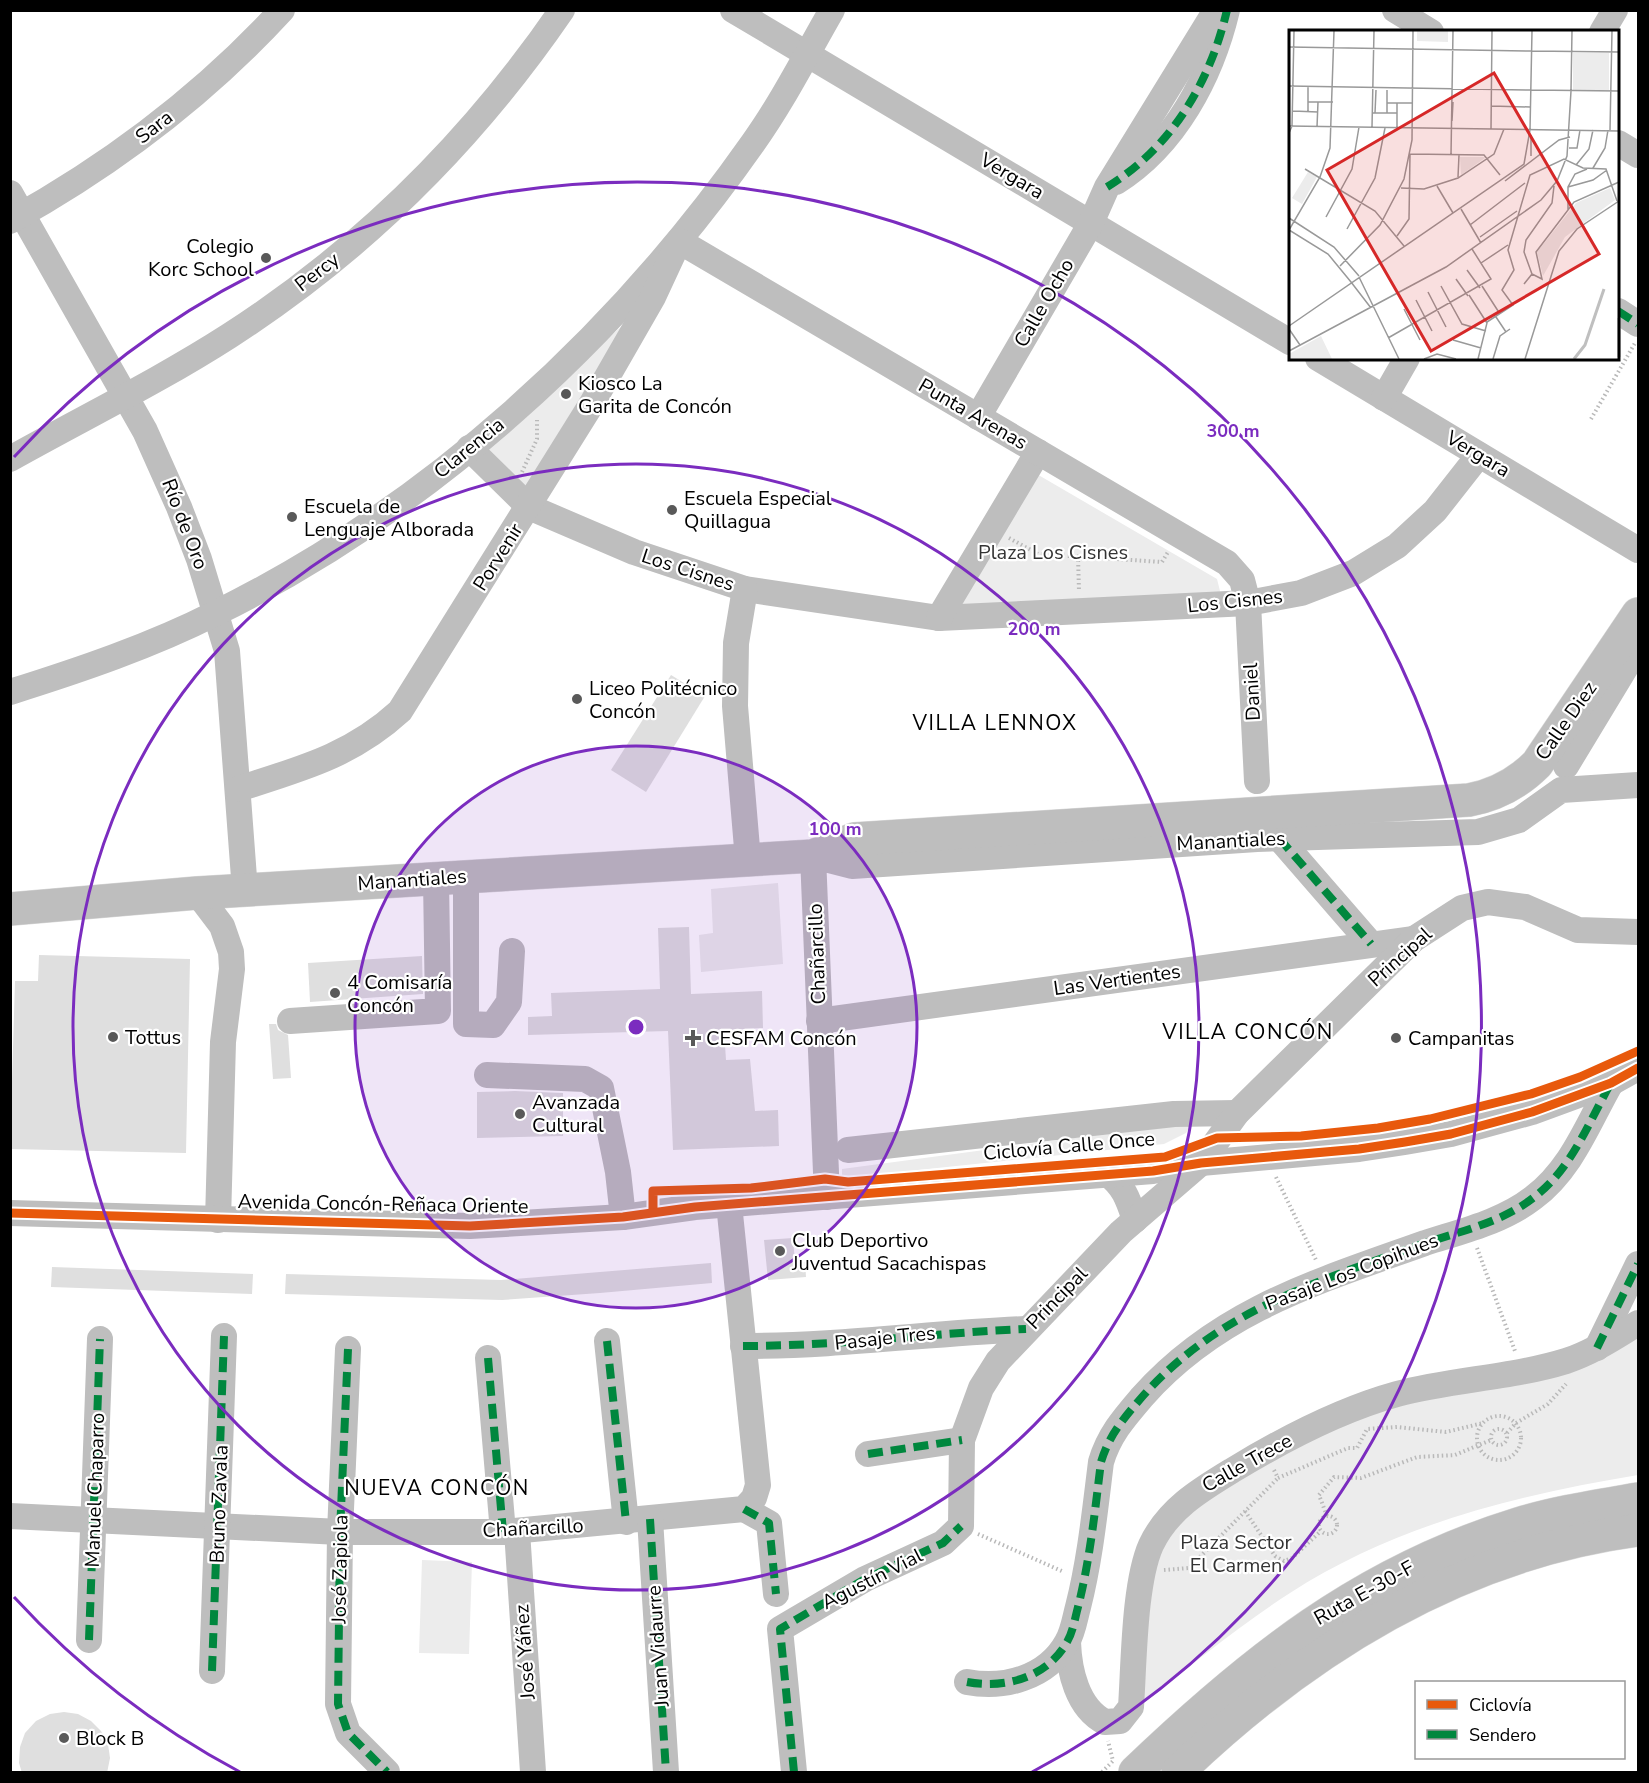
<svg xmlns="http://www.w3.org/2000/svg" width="1649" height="1783" viewBox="0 0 1649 1783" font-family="'Nunito Sans',sans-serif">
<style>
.green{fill:#ececec}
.building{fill:#dfdfdf}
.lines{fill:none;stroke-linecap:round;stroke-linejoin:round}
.major-casing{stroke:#dbdbdb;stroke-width:34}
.highway-casing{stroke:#dbdbdb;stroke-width:34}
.path{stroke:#b9b9b9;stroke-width:4;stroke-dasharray:1.5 3;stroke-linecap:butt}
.minor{stroke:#bebebe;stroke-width:26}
.major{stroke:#bebebe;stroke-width:33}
.highway{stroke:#bebebe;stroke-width:33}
.quiet{stroke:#00873e;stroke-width:8;stroke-dasharray:15 8;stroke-linecap:butt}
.cycleway-casing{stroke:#fff;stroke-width:13}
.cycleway{stroke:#e8590c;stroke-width:9}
.ring{fill:none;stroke:#7b2cbf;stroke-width:3}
.poi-dot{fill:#595959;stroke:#fff;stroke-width:2}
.labels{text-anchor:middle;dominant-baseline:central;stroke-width:4.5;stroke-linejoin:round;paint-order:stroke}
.street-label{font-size:20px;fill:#000;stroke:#fff}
.poi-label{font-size:20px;fill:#000;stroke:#fff;text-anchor:start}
.park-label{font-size:20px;fill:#333;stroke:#fff}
.neighbourhood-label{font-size:21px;letter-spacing:1.5px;fill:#000;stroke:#fff}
.inset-river{fill:none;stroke:#bfbfbf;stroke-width:3}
.inset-road{fill:none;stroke:#999;stroke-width:1.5}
.view{fill:#d62828;fill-opacity:0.15;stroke:#d62828;stroke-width:3}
.inset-edge{fill:none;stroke:#000;stroke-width:3}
.centre{fill:#7b2cbf;stroke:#fff;stroke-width:3}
.ring-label{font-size:18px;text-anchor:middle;font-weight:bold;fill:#7b2cbf;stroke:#fff;stroke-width:4.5;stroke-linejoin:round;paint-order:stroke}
</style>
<rect width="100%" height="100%" fill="#fff"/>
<g class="green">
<polygon points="628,321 525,488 481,446"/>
<polygon points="1035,473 1217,579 1220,591 1216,601 968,612 958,596"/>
<polygon points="778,883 783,964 701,972 699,935 713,933 711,889"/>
<polygon points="1193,1122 1186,1133 1164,1144 842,1178 842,1169"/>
<path d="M1638 1337V1475C1517 1495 1395 1525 1290 1593 1239 1626 1192 1664 1144 1703H1140L1155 1558 1170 1527 1198 1502 1270 1459 1378 1410Z"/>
<polygon points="422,1560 472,1562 469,1654 419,1653"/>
</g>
<g class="building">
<polygon points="671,675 705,696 646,792 611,770"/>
<polygon points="689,927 691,994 762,991 763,1028 724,1030 726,1060 750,1059 755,1111 778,1110 779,1146 673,1150 668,1031 528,1035 528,1017 552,1016 551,993 660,989 658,928"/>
<polygon points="39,955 190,959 186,1153 10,1149 15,981 38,981"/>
<polygon points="422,956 423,994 310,1002 308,963"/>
<polygon points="269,1024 276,1024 278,1030 288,1035 291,1078 273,1079"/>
<polygon points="515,1091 563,1093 563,1136 477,1138 477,1092"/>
<polygon points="793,1238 795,1263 805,1262 806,1277 768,1280 764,1240"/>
<polygon points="711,1263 712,1283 600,1293 502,1300 285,1294 286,1274 501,1280"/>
<polygon points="52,1267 253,1274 252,1294 51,1287"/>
<polygon points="64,1712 78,1714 91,1721 101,1731 108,1744 110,1758 107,1773 22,1773 19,1763 20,1747 25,1733 36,1721 50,1714"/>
</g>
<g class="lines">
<g class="major-casing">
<path id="major" d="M10 909 197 893 813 856 854 839 1469 800C1496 795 1517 784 1537 764L1638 614"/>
</g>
<g class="highway-casing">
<g id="highway">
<path d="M1135 1772C1251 1661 1362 1572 1518 1524 1557 1512 1598 1506 1638 1499"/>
<path d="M1178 1772C1307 1648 1458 1554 1638 1530"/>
</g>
</g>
<g class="path">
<polyline points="1591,419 1635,343"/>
<polyline points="522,472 537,439 537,420"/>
<polyline points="1009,538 1038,554 1162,562 1168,552"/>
<polyline points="1078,556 1079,591"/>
<polyline points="1276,1177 1317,1262"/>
<polyline points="1477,1248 1515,1351"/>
<circle cx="1499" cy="1438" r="22"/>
<circle cx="1499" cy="1437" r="8"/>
<polyline points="1507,1433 1516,1423 1548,1404 1566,1384"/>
<polyline points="1274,1470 1278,1478 1348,1448 1357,1448 1367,1429 1397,1427 1446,1432 1483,1423"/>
<polyline points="1245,1511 1275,1556 1284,1561 1292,1558 1321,1531"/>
<polyline points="1327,1516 1319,1495 1334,1477 1361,1478 1417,1457 1455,1455 1491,1440"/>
<circle cx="1328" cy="1525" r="9"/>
<polyline points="978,1534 1064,1572"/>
<polyline points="1164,1570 1189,1568 1278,1478"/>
<polyline points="1102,1772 1113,1761 1108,1741"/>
</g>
<g class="minor">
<polyline points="733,10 1290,342"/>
<polyline points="1395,10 1431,32"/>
<polyline points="1602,32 1615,10"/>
<polyline points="1618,143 1638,155"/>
<path d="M1116 182C1175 145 1211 77 1227 10"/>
<polyline points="10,193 145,431 179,507 199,559 227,651 245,891"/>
<path d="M10 221C111 165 203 96 282 10"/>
<polyline points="1618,311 1638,324"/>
<polyline points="1318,358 1638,550"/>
<polyline points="1384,398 1407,358"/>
<polyline points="978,417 1091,223 1107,187 1216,10"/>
<polyline points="469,448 529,507 634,552 745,589 939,618 1248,603 1301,593 1353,573 1397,546 1435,511 1479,455"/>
<path d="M10 459C83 418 159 381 229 336 361 251 473 140 562 10"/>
<polyline points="745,589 736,643 735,706 748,860"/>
<polyline points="939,618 1038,452"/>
<path d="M10 692C80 670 151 646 216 613 431 507 616 338 753 143 783 101 806 55 832 10"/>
<polyline points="1566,766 1638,647"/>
<path d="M238 789C300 769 351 756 400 711L591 405 653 297 679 241 1227 563 1242 580 1248 603 1257 781"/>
<polyline points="1279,838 1371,944"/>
<polyline points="466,877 466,1024 493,1025 509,1002 512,951"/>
<polyline points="197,893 222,926 231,952 232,969 223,1042 218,1220"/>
<polyline points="290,1021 438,1011 436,879"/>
<polyline points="819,1021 1414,939"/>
<polyline points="487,1075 585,1079 601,1088 618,1172 623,1217"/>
<polyline points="848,1150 1174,1114 1237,1113"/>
<path d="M1107 1174C1124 1185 1129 1202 1135 1220"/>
<polyline points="827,1197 813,856 852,866 1257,839 1478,832 1519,820 1561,790 1638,785"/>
<polyline points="10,1213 470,1226 623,1217 695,1207 1153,1171 1201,1163 1359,1149 1405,1142 1451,1134 1532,1112 1611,1083 1638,1068"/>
<polyline points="607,1341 626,1522"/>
<path d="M743 1346C838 1346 932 1333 1026 1329"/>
<polyline points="1597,1348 1638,1264"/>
<polyline points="348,1349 340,1532 338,1704 348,1733 387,1772"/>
<polyline points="488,1358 503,1532"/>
<polyline points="868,1454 962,1440"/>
<polyline points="744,1509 769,1523 776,1594"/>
<polyline points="10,1516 340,1532 503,1532 744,1509 754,1498 758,1485 729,1204"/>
<polyline points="650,1519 666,1772"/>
<polyline points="517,1531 533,1772"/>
<polyline points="89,1640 100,1339"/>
<path d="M1068 1642C1069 1670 1077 1708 1105 1722L1120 1721 1131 1707C1134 1663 1134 1583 1151 1545 1168 1509 1200 1490 1233 1470 1284 1439 1339 1410 1397 1394 1453 1379 1511 1378 1566 1361 1593 1352 1615 1337 1638 1323"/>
<polyline points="212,1671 224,1336"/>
<path d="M967 1682C1004 1689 1047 1678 1067 1642 1073 1632 1075 1618 1078 1607 1090 1560 1095 1510 1101 1462 1109 1435 1124 1418 1142 1397 1219 1310 1319 1281 1425 1243 1462 1231 1502 1222 1533 1198 1572 1169 1588 1123 1611 1083"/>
<polyline points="794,1772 780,1629 865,1579 943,1543 961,1526 962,1440 981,1388 998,1361 1121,1232 1201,1163 1237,1113 1414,939 1462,908 1488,902 1525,907 1578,930 1638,932"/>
</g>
<use href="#major" class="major"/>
<use href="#highway" class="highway"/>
<g class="quiet">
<path d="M1107 187C1171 148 1210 83 1227 10"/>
<polyline points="1618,311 1638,324"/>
<polyline points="1279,838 1371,944"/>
<polyline points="607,1341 626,1522"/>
<path d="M743 1346C838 1346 932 1333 1026 1329"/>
<polyline points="1597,1348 1638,1264"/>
<polyline points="348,1349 340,1532 338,1704 348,1733 387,1772"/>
<polyline points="488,1358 503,1532"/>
<polyline points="868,1454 962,1440"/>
<polyline points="744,1509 769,1523 776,1594"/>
<polyline points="650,1519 666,1772"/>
<polyline points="89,1640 100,1339"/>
<polyline points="212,1671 224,1336"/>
<path d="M967 1682C1004 1689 1047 1678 1067 1642 1073 1632 1075 1618 1078 1607 1090 1560 1095 1510 1101 1462 1109 1435 1124 1418 1142 1397 1219 1310 1319 1281 1425 1243 1462 1231 1502 1222 1533 1198 1572 1169 1588 1123 1611 1083"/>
<polyline points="794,1772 780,1629 865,1579 943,1543 961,1526"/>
</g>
<g class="cycleway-casing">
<g id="cycleway">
<polyline points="653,1212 653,1191 751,1188 825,1179 848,1182 1165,1157 1217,1138 1301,1136 1378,1128 1430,1119 1531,1094 1580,1077 1638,1051"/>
<polyline points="10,1213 470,1226 623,1217 695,1207 1153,1171 1201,1163 1359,1149 1405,1142 1451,1134 1532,1112 1611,1083 1638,1068"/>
</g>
</g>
<use href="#cycleway" class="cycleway"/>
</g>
<circle cx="636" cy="1027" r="281" fill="#7b2cbf" fill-opacity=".12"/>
<g class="ring">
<circle cx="636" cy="1027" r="281"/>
<circle cx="636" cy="1027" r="563"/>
<path d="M240 1772A844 844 0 0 1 14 1597M14 457A844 844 0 1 1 1032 1772"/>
</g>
<g class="poi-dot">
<circle cx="266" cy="258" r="6"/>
<circle cx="566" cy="394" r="6"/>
<circle cx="672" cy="510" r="6"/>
<circle cx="292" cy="517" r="6"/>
<circle cx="577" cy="699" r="6"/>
<circle cx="335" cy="993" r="6"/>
<circle cx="113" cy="1037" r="6"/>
<path d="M690 1029h6v6h6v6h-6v6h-6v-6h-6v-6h6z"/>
<circle cx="1396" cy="1038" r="6"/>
<circle cx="520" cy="1114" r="6"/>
<circle cx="780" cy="1251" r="6"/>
<circle cx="64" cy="1738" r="6"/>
</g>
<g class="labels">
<g class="street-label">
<text transform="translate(154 127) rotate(-38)">Sara</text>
<text transform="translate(1012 176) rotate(31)">Vergara</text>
<text transform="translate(317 272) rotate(-38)">Percy</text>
<text transform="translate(1044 303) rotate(-60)">Calle Ocho</text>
<text transform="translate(973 414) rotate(30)">Punta Arenas</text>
<text transform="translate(469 448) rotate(-39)">Clarencia</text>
<text transform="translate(1478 454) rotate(31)">Vergara</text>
<text transform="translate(185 524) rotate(69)">Río de Oro</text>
<text transform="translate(498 557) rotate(-58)">Porvenir</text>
<text transform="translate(688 570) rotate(18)">Los Cisnes</text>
<text transform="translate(1235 601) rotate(-6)">Los Cisnes</text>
<text transform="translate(1252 692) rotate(-93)">Daniel</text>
<text transform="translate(1566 721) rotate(-55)">Calle Diez</text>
<text transform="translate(1231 841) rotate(-3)">Manantiales</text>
<text transform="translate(412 880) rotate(-4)">Manantiales</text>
<text transform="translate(817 954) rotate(-92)">Chañarcillo</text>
<text transform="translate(1400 957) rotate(-42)">Principal</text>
<text transform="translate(1117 980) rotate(-8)">Las Vertientes</text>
<text transform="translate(1069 1146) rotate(-5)">Ciclovía Calle Once</text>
<text transform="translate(383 1204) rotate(1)">Avenida Concón-Reñaca Oriente</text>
<text transform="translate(1352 1272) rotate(-21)">Pasaje Los Copihues</text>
<text transform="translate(1057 1298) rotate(-46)">Principal</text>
<text transform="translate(885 1338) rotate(-6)">Pasaje Tres</text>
<text transform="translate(1247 1463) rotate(-29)">Calle Trece</text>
<text transform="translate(95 1490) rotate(-88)">Manuel Chaparro</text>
<text transform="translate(219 1504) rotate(-88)">Bruno Zavala</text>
<text transform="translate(533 1528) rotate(-3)">Chañarcillo</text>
<text transform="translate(340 1569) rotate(-89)">José Zapiola</text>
<text transform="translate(872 1579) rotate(-27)">Agustín Vial</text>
<text transform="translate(1364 1593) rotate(-29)">Ruta E-30-F</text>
<text transform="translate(658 1646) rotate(-94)">Juan Vidaurre</text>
<text transform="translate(525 1652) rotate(-94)">José Yáñez</text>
</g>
<g class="poi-label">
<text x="254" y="246" text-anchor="end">Colegio<tspan x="254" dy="23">Korc School</tspan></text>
<text x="578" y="383">Kiosco La<tspan x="578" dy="23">Garita de Concón</tspan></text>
<text x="684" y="498">Escuela Especial<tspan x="684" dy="23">Quillagua</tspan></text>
<text x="304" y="506">Escuela de<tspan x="304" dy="23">Lenguaje Alborada</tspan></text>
<text x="589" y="688">Liceo Politécnico<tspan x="589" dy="23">Concón</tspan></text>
<text x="347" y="982">4 Comisaría<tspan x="347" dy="23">Concón</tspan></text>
<text x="125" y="1037">Tottus</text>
<text x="706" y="1038">CESFAM Concón</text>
<text x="1408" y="1038">Campanitas</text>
<text x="532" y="1102">Avanzada<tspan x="532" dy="23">Cultural</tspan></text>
<text x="792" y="1240">Club Deportivo<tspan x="792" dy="23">Juventud Sacachispas</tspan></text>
<text x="76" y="1738">Block B</text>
</g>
<g class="park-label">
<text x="1053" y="552">Plaza Los Cisnes</text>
<text x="1236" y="1542">Plaza Sector<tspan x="1236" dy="23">El Carmen</tspan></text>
</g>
<g class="neighbourhood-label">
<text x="995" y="723">VILLA LENNOX</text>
<text x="1248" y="1032">VILLA CONCÓN</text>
<text x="437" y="1488">NUEVA CONCÓN</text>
</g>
</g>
<g transform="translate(1289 30)">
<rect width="330" height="330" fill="#fff"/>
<path d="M128 1H159V12L128 11ZM284 23H320V60H284ZM171 127H195L196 128 172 145ZM19 142 28 147 13 174 3 168ZM321 158 326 170 276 207 254 246 248 222 287 173ZM32 306 43 329H0V324Z" fill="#ececec"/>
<path class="inset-river" d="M330 288V327M285 329 296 315 315 259"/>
<path class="inset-road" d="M45 1 41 118 31 147 0 200 39 224 62 252M0 17 242 21M242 21 330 22M0 56 242 60M242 60 330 61M282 60 283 1M19 72H44M98 73H123M202 76 241 77M4 81 29 82M19 82V57M83 83H108M86 83 87 60M98 83V60M163 91 164 72M0 96 330 101M28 97 29 72M83 97 85 1M108 98V73M202 99 203 1M321 100 323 1M0 103 3 96 5 1M280 118H288L291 100M162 125 164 1M242 126V105M287 135 300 119 304 100M304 138 316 118 319 100M16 139 86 181 115 216M169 147 170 125M216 151 270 110 281 107M148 156 164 183M279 157 304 150 318 140M112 158 135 159 169 148 205 124 215 99M172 179 192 213M279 181V157L286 144 298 139M37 187 63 139 70 97M0 188 45 217 70 246M181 195 236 153M58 199 86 148 96 98M108 206 120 189 121 124 195 125 211 145M191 207 228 181M192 233 219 215M51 236 91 195 115 149 123 110 124 1M178 240 191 258M243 244 253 249 247 222 285 172 330 152M70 247 110 329M167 249 179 266M62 252 82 278M235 254 243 244 235 222 237 210 263 173 265 156M152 256 173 294 197 301M193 256 211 284M139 262 157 297M180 265 198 293 189 329M127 270 143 301M115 279 131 310M207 287 217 302M198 292 224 275 213 260 225 240 219 220 241 145 275 129 294 138 317 139 328 171M0 296 235 134 241 100 243 1M0 299 11 315M99 308 202 249 183 219M164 310 192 318M0 321 157 237 252 170 268 151 278 126 282 61M135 329 148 324 167 329M204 329 211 306 221 299M236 329 270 221 288 199 330 171"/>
<path class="view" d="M205 43 310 224 142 321 38 140Z"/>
<rect width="330" height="330" class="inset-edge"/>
</g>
<circle cx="636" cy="1027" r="9" class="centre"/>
<g class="ring-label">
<text x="1233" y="437">300 m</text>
<text x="1034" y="635">200 m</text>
<text x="835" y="835">100 m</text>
</g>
<rect width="1649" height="1783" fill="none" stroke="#000000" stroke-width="24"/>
<rect x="1415" y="1681" width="210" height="78" fill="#ffffff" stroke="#999999" stroke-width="1.5"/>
<rect x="1427" y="1700" width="30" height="9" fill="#e8590c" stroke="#999999" stroke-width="1.5"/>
<text x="1469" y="1711" font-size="18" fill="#000000">Ciclovía</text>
<rect x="1427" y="1730" width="30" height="9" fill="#00873e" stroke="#999999" stroke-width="1.5"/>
<text x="1469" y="1741" font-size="18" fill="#000000">Sendero</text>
</svg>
